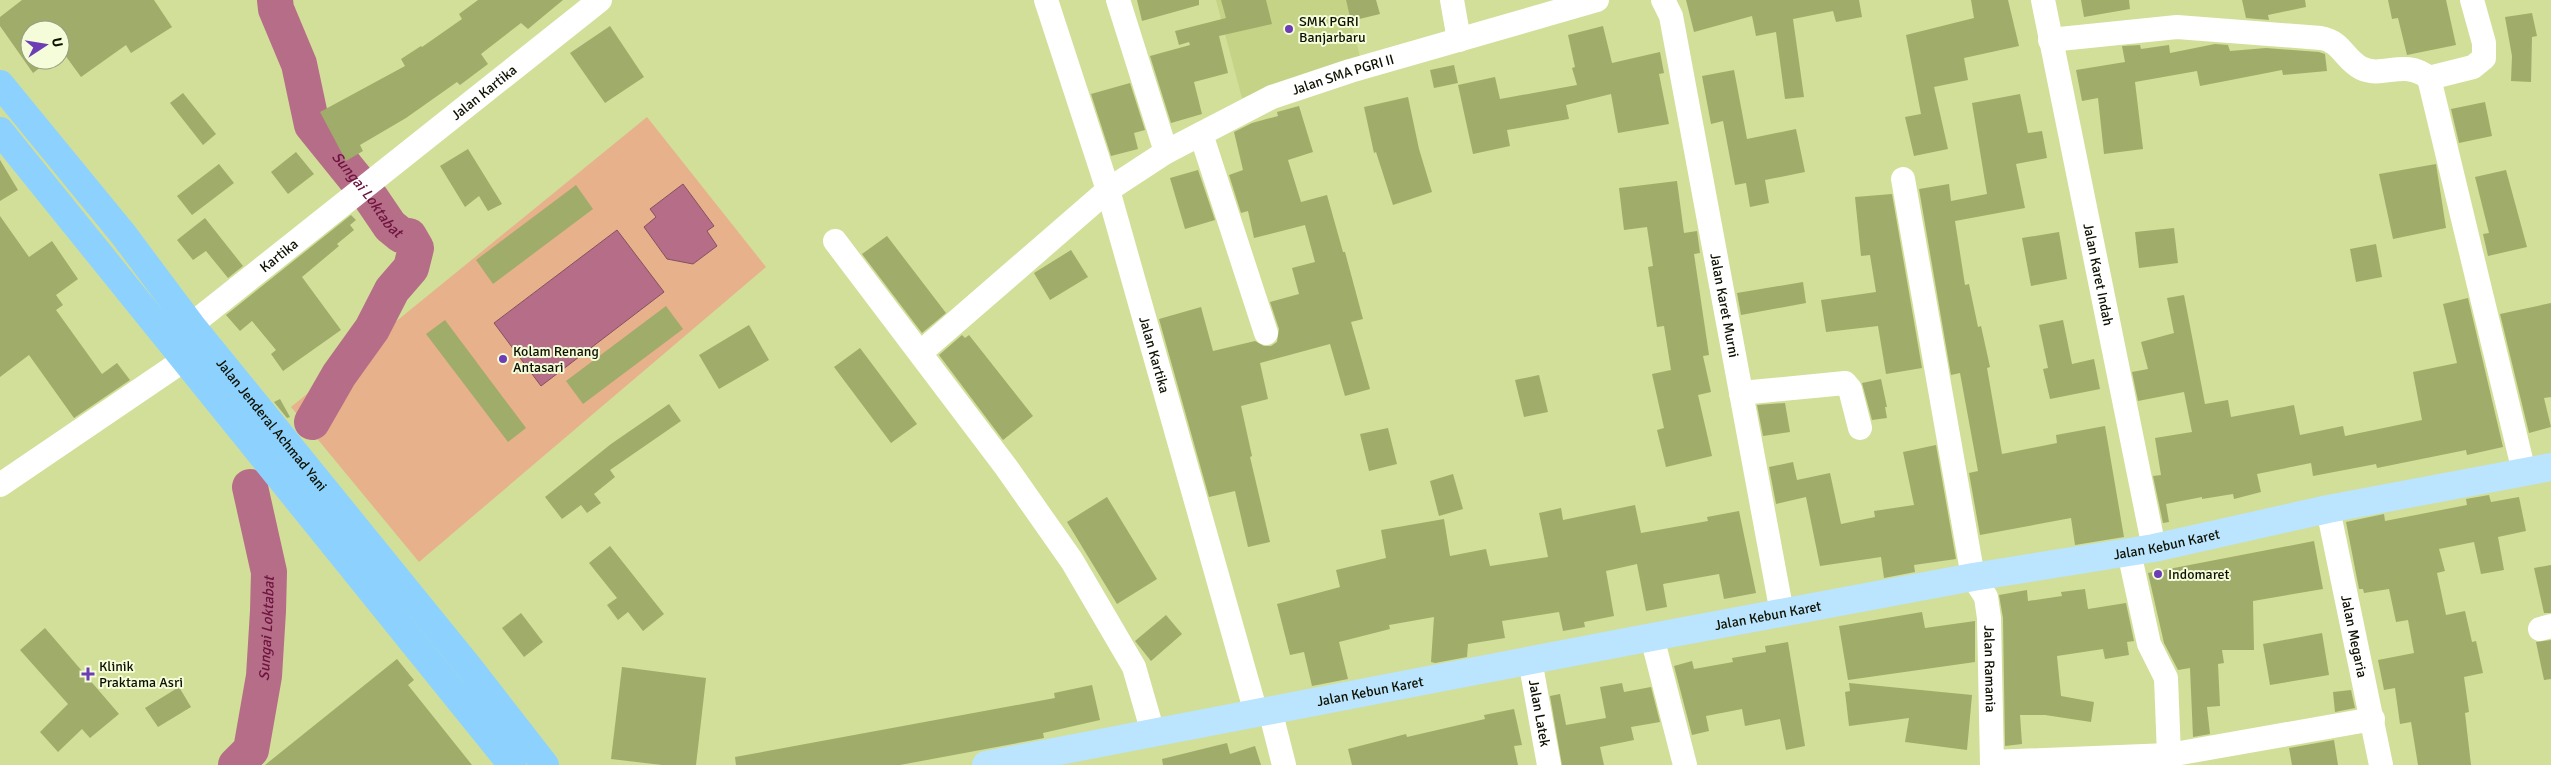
<svg xmlns="http://www.w3.org/2000/svg" width="2551" height="765" viewBox="0 0 2551 765" font-family="Signika,sans-serif">
<style>
.built{fill:#c5d387}
.green{fill:#e7b18b}
.water{fill:#b66d88;stroke:#84515f}
.lines{fill:none;stroke-linecap:round;stroke-linejoin:round}
.river{stroke:#b66d88;stroke-width:36}
.building{fill:#a0ac69}
.minor{stroke:#fff;stroke-width:24}
.major{stroke:#bbe4fe;stroke-width:28}
.highway{stroke:#8dd2fe;stroke-width:28}
.poi-dot{fill:#6c3db4;stroke:#f4fcd9;stroke-width:2}
.labels{text-anchor:middle;dominant-baseline:central;stroke-width:4;stroke-linejoin:round;paint-order:stroke}
.poi-label{font-size:14px;fill:#0e1100;stroke:#f4fcd9;text-anchor:start}
.street-label{font-size:14px;fill:#0e1100;stroke:#f4fcd9}
.water-label{font-size:15px;font-style:italic;fill:#6d133e;stroke:#f4fcd9}
</style>
<rect width="100%" height="100%" fill="#d1df99"/>
<polygon class="built" points="1216,0 1346,0 1360,57 1242,98"/>
<polygon class="green" points="647,117 766,267 419,562 291,407"/>
<g class="water">
<polygon points="683,184 714,226 707,231 717,246 693,264 667,259 644,227 656,217 650,209"/>
<polygon points="617,230 664,292 541,386 494,323"/>
</g>
<g class="lines">
<g class="river">
<path id="s1" d="M275 0 276 9 299 64 312 125 371 198 390 226 401 235 409 236 416 248 411 268 392 290 372 329 339 375 312 422"/>
<path id="s2" d="M236 765 251 750 264 676 268 611 269 572 250 487"/>
</g>
</g>
<g class="building">
<polygon points="22,0 154,0 172,27 131,53 126,45 81,77 62,51 60,53 60,30 30,30 30,60 50,60 33,73 0,26 0,17"/>
<polygon points="478,0 563,0 528,29 521,23 481,54 488,64 460,85 457,82 406,118 360,145 363,151 346,161 320,112 405,66 401,59 421,46 422,47 462,19 459,14"/>
<polygon points="1137,0 1199,0 1199,5 1142,21"/>
<polygon points="1221,0 1266,0 1272,24 1219,36 1228,73 1194,82 1202,114 1171,123 1150,56 1190,45 1189,42 1179,45 1175,31 1226,18"/>
<polygon points="1346,0 1376,0 1380,14 1351,21"/>
<polygon points="1686,0 1859,0 1862,17 1836,22 1833,11 1793,19 1804,97 1785,99 1776,32 1756,36 1752,16 1694,32"/>
<polygon points="1971,0 2008,0 2019,46 1964,58 1968,80 1934,87 1948,149 1914,156 1905,117 1921,114 1906,35 1974,18"/>
<polygon points="2081,0 2129,0 2130,9 2084,17"/>
<polygon points="2242,0 2305,0 2306,7 2268,15 2269,20 2246,18"/>
<polygon points="2388,0 2446,0 2456,45 2407,55 2398,18 2392,19"/>
<polygon points="2532,13 2537,36 2532,37 2531,82 2511,81 2512,56 2505,17"/>
<polygon points="610,26 644,77 605,103 570,53"/>
<polygon points="1603,26 1612,63 1660,52 1664,73 1659,74 1669,124 1618,133 1611,94 1566,105 1569,119 1507,130 1510,146 1473,154 1458,85 1495,77 1500,99 1577,85 1572,68 1575,67 1568,35"/>
<polygon points="2215,44 2228,45 2230,51 2266,48 2319,52 2325,54 2327,71 2283,75 2282,70 2200,86 2197,71 2135,82 2143,149 2104,154 2098,98 2082,101 2076,70 2125,62 2122,46 2140,45 2141,49 2169,45 2170,53"/>
<polygon points="1454,65 1458,83 1434,88 1430,70"/>
<polygon points="1734,70 1747,139 1796,129 1805,172 1765,180 1769,203 1750,207 1746,183 1735,185 1723,121 1711,124 1702,76"/>
<polygon points="1130,83 1145,130 1134,133 1138,149 1111,156 1091,94"/>
<polygon points="183,93 216,134 203,145 170,103"/>
<polygon points="2020,94 2028,133 2042,131 2047,158 2016,164 2025,208 1955,221 1965,285 1969,284 1978,327 1981,326 1990,367 1987,368 2002,454 2057,443 2056,435 2105,426 2124,537 2075,545 2071,518 1980,535 1969,473 1978,471 1960,373 1951,375 1919,189 1949,184 1951,201 1987,194 1972,103"/>
<polygon points="1408,97 1419,149 1432,192 1393,205 1376,152 1374,153 1364,107"/>
<polygon points="2485,102 2492,136 2459,143 2451,109"/>
<polygon points="1299,106 1313,152 1288,160 1301,202 1327,195 1343,252 1345,252 1363,319 1351,322 1370,389 1345,396 1330,344 1260,363 1268,399 1241,406 1252,456 1250,457 1270,542 1248,547 1235,491 1209,497 1159,319 1201,307 1213,351 1255,341 1264,346 1271,346 1277,342 1279,329 1270,302 1299,294 1292,268 1315,262 1305,225 1254,238 1248,211 1241,213 1229,175 1243,170 1234,132 1252,123 1278,116 1277,112"/>
<polygon points="468,149 502,204 488,211 479,196 465,207 440,166"/>
<polygon points="296,152 314,174 288,194 271,172"/>
<polygon points="0,160 18,190 0,201"/>
<polygon points="219,164 234,183 192,215 177,196"/>
<polygon points="2436,164 2446,228 2393,239 2379,174"/>
<polygon points="1198,170 1215,220 1185,229 1170,178"/>
<polygon points="2506,170 2527,247 2488,256 2483,234 2489,233 2475,177"/>
<polygon points="1677,181 1684,233 1697,231 1700,253 1694,254 1709,355 1703,356 1711,392 1698,395 1712,456 1666,467 1657,430 1664,428 1652,374 1671,370 1664,326 1657,327 1648,267 1653,266 1647,227 1624,230 1619,188"/>
<polygon points="576,185 593,209 493,284 476,260"/>
<polygon points="1892,194 1922,368 1886,374 1878,326 1826,332 1821,300 1876,292 1870,255 1861,256 1855,197"/>
<polygon points="351,215 356,220 350,225 354,230 337,244 339,246 302,277 341,330 283,371 271,354 276,350 252,321 240,331 226,315"/>
<polygon points="0,216 29,257 52,241 78,279 56,295 63,305 56,310 102,374 117,363 130,380 74,418 29,355 0,377"/>
<polygon points="205,218 243,266 228,278 206,251 193,260 177,240"/>
<polygon points="2174,228 2178,263 2139,268 2135,232"/>
<polygon points="2059,232 2067,279 2031,286 2022,238"/>
<polygon points="887,236 946,313 922,333 862,254"/>
<polygon points="2376,244 2382,277 2356,282 2350,249"/>
<polygon points="1071,250 1088,277 1050,300 1034,273"/>
<polygon points="1803,282 1806,303 1741,315 1737,293"/>
<polygon points="2184,295 2205,404 2228,400 2231,417 2294,405 2300,435 2343,426 2345,436 2422,420 2413,372 2457,363 2443,304 2468,298 2503,447 2467,455 2466,450 2377,468 2376,464 2313,476 2311,463 2257,474 2261,492 2234,499 2233,494 2202,499 2202,497 2166,504 2169,522 2163,523 2153,476 2161,475 2155,438 2192,432 2184,392 2138,401 2132,372 2148,369 2141,342 2174,333 2167,298"/>
<polygon points="2551,303 2551,397 2544,398 2551,427 2529,433 2500,314"/>
<polygon points="666,306 683,329 583,404 566,381"/>
<polygon points="445,320 526,428 508,442 426,334"/>
<polygon points="2063,320 2072,364 2094,359 2100,389 2050,399 2043,369 2048,368 2039,325"/>
<polygon points="749,325 769,360 719,389 699,355"/>
<polygon points="962,335 965,338 969,335 1033,416 1003,440 939,355"/>
<polygon points="860,348 917,424 891,443 834,367"/>
<polygon points="1539,375 1548,412 1524,417 1515,380"/>
<polygon points="1881,379 1887,407 1885,407 1887,418 1872,420 1862,383"/>
<polygon points="280,399 290,417 287,418 274,402"/>
<polygon points="1785,403 1790,432 1763,436 1757,405"/>
<polygon points="669,404 681,421 610,470 615,477 594,494 601,503 587,513 581,505 562,519 545,497 611,444"/>
<polygon points="1388,428 1397,464 1369,471 1360,434"/>
<polygon points="1936,445 1956,559 1914,565 1915,572 1884,578 1881,557 1820,566 1806,497 1776,504 1769,467 1793,462 1797,480 1830,473 1841,524 1875,517 1874,511 1914,505 1903,452"/>
<polygon points="1453,474 1463,509 1439,516 1430,481"/>
<polygon points="2489,495 2491,502 2519,497 2526,531 2498,537 2504,570 2481,574 2474,542 2439,549 2445,571 2437,573 2446,615 2465,611 2472,642 2476,641 2483,673 2464,677 2469,712 2465,713 2471,765 2418,765 2411,722 2400,724 2395,688 2384,690 2378,660 2414,653 2408,620 2396,622 2389,589 2364,593 2363,589 2359,589 2346,522 2384,514 2385,521 2467,505 2466,499"/>
<polygon points="1107,497 1157,579 1117,604 1067,522"/>
<polygon points="1635,505 1641,533 1708,521 1707,517 1739,511 1756,593 1724,599 1719,574 1663,584 1667,607 1646,611 1637,564 1606,571 1614,616 1584,622 1585,627 1563,631 1559,612 1502,621 1505,638 1468,644 1467,657 1435,663 1431,662 1434,617 1389,625 1390,629 1339,642 1348,679 1312,686 1304,652 1290,655 1277,604 1340,587 1336,570 1386,558 1381,530 1444,519 1450,556 1486,549 1490,566 1548,557 1539,513 1561,508 1563,520"/>
<polygon points="2314,541 2323,589 2253,601 2254,650 2222,650 2224,663 2218,664 2220,706 2207,707 2210,734 2193,737 2190,668 2178,670 2164,643 2148,573"/>
<polygon points="610,546 664,614 643,631 628,612 618,620 607,605 617,598 589,563"/>
<polygon points="2551,565 2551,613 2544,613 2534,568"/>
<polygon points="2085,589 2088,609 2126,603 2134,641 2127,642 2129,655 2105,659 2103,649 2057,656 2061,696 2094,702 2091,722 2045,715 2020,715 2022,744 2005,746 2003,618 1999,595 2027,590 2028,601 2062,596 2061,592"/>
<polygon points="1922,612 1925,628 1975,621 1975,662 1848,680 1839,626"/>
<polygon points="521,613 543,642 524,657 502,628"/>
<polygon points="1166,615 1182,634 1151,661 1135,641"/>
<polygon points="45,628 119,714 90,738 82,729 58,752 40,732 68,704 20,650"/>
<polygon points="2322,633 2329,675 2270,685 2263,644"/>
<polygon points="2551,640 2551,679 2544,680 2536,642"/>
<polygon points="1788,642 1805,746 1786,750 1780,719 1745,726 1742,709 1706,716 1709,731 1692,735 1674,666 1692,661 1694,669 1733,662 1732,658 1766,652 1765,646"/>
<polygon points="397,659 414,680 408,685 472,765 265,765"/>
<polygon points="622,667 706,678 696,765 662,765 611,759"/>
<polygon points="1622,683 1624,692 1651,687 1660,722 1631,727 1634,740 1600,747 1604,765 1562,765 1550,696 1560,694 1566,725 1606,718 1600,687"/>
<polygon points="1849,683 1972,695 1967,750 1905,742 1909,718 1849,726 1845,692 1850,691"/>
<polygon points="1092,685 1100,720 1043,733 1044,738 900,765 736,765 735,757 1055,698 1054,693"/>
<polygon points="179,687 191,707 158,727 145,708"/>
<polygon points="2351,690 2355,708 2335,712 2333,692"/>
<polygon points="1514,709 1522,745 1514,746 1518,765 1352,765 1348,749 1406,734 1407,737 1485,719 1484,715"/>
<polygon points="2334,740 2338,765 2292,765 2289,748"/>
<polygon points="1227,743 1230,754 1255,746 1261,765 1163,765 1162,759"/>
</g>
<g class="lines">
<g class="minor">
<path id="s3" d="M1046 0 1108 190 1256 713"/>
<polyline points="1118,0 1166,152"/>
<polyline points="1452,0 1459,40"/>
<path id="s4" d="M1663 0 1671 16 1782 613"/>
<path id="s5" d="M2043 0 2154 548"/>
<polyline points="2472,0 2484,43 2484,58 2473,67 2429,78 2524,472"/>
<path d="M2050 40 2177 27 2321 38C2341 41 2345 60 2361 68 2383 79 2404 58 2429 78"/>
<polyline points="1201,134 1266,333"/>
<path id="s6" d="M1903 179 1973 577 1986 597 1989 618 1992 765"/>
<polyline points="835,241 1006,467 1072,561 1134,667 1153,733"/>
<path id="s7" d="M191 325 600 0"/>
<path id="s8" d="M920 353 1108 190 1166 152 1272 97 1350 71 1597 0"/>
<polyline points="1741,393 1845,383 1850,389 1860,428"/>
<polyline points="0,485 184,360"/>
<path id="s9" d="M2328 509 2381 765"/>
<polyline points="2540,629 2551,626"/>
<polyline points="1652,637 1685,765"/>
<path id="s10" d="M1530 660 1549 765"/>
<polyline points="1270,710 1284,765"/>
<polyline points="2169,755 2373,719"/>
<polyline points="1992,762 2169,755 2166,678 2149,644 2129,552"/>
</g>
<path class="major" id="s11" d="M986 765 1652 637 1973 577 2154 548 2328 509 2551 467"/>
<g class="highway">
<path id="s12" d="M0 84 123 234 191 325 468 666 545 765"/>
<polyline points="0,131 512,765"/>
</g>
</g>
<g class="poi-dot">
<circle cx="1289" cy="29" r="5"/>
<circle cx="503" cy="359" r="5"/>
<circle cx="2158" cy="574" r="5"/>
<path d="M85.5 666.5h5v5h5v5h-5v5h-5v-5h-5v-5h5z"/>
</g>
<g class="labels">
<g class="poi-label">
<text x="1299" y="21">SMK PGRI<tspan x="1299" dy="16">Banjarbaru</tspan></text>
<text x="513" y="351">Kolam Renang<tspan x="513" dy="16">Antasari</tspan></text>
<text x="2168" y="574">Indomaret</text>
<text x="99" y="666">Klinik<tspan x="99" dy="16">Praktama Asri</tspan></text>
</g>
<g class="street-label">
<text stroke="none"><textPath href="#s8" startOffset="512">Jalan SMA PGRI II</textPath></text>
<text stroke="none"><textPath href="#s7" startOffset="374">Jalan Kartika</textPath></text>
<text stroke="none"><textPath href="#s7" startOffset="112">Kartika</textPath></text>
<text stroke="none"><textPath href="#s5" startOffset="280">Jalan Karet Indah</textPath></text>
<text stroke="none"><textPath href="#s4" startOffset="312">Jalan Karet Murni</textPath></text>
<text stroke="none"><textPath href="#s3" startOffset="371">Jalan Kartika</textPath></text>
<text stroke="none"><textPath href="#s12" startOffset="436">Jalan Jenderal Achmad Yani</textPath></text>
<text stroke="none"><textPath href="#s11" startOffset="1201">Jalan Kebun Karet</textPath></text>
<text stroke="none"><textPath href="#s11" startOffset="796">Jalan Kebun Karet</textPath></text>
<text stroke="none"><textPath href="#s9" startOffset="130">Jalan Megaria</textPath></text>
<text stroke="none"><textPath href="#s6" startOffset="500">Jalan Ramania</textPath></text>
<text stroke="none"><textPath href="#s11" startOffset="391">Jalan Kebun Karet</textPath></text>
<text stroke="none"><textPath href="#s10" startOffset="54">Jalan Latek</textPath></text>
</g>
<g class="water-label">
<text stroke="none"><textPath href="#s1" startOffset="220">Sungai Loktabat</textPath></text>
<text stroke="none"><textPath href="#s2" startOffset="144">Sungai Loktabat</textPath></text>
</g>
</g>
<g transform="translate(45 45) rotate(78)"><circle r="24" fill="#f4fcd9" stroke="#989e82"/>
<path d="M0-4L9 19L0 12L-9 19Z" fill="#6c3db4"/>
<text y="-8" font-size="14" font-weight="bold" text-anchor="middle" fill="#0e1100">U</text>
</g>
</svg>
